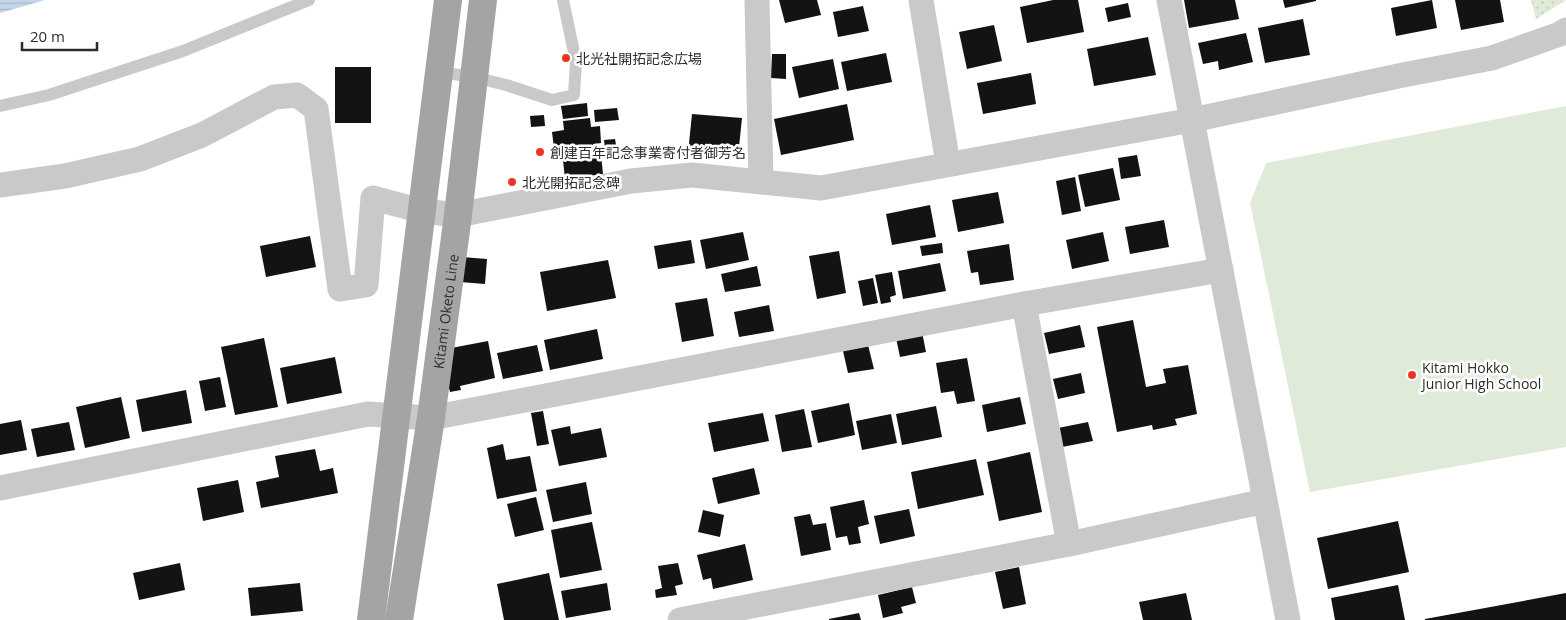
<svg xmlns="http://www.w3.org/2000/svg" width="1566" height="620" viewBox="0 0 1566 620" font-family="'Open Sans','Noto Sans JP',sans-serif">
<style>
.park{fill:url(#park-dots)}
.pitch{fill:#dfebd8}
.water{fill:url(#water-rules)}
.building{fill:#131313}
.lines{fill:none;stroke-linecap:round;stroke-linejoin:round}
.lane{stroke:#c9c9c9;stroke-width:12}
.street{stroke:#c9c9c9;stroke-width:25}
.primary{stroke:#a4a4a4;stroke-width:28}
.poi-dot{fill:#ec3525;stroke:#fff;stroke-width:2}
.labels{text-anchor:middle;dominant-baseline:central;stroke-width:5;stroke-linejoin:round;paint-order:stroke}
.poi-label{font-size:14px;fill:#2c2c2c;stroke:#fff;text-anchor:start}
.street-label{font-size:14px;fill:#2c2c2c;stroke:#fff}
</style>
<defs>
<pattern id="park-dots" width="8" height="8" patternUnits="userSpaceOnUse" patternTransform="scale(1.25)"><rect width="8" height="8" fill="#dfebd8"/><path d="M2 2h.1M6 6h.1" fill="none" stroke="#c0caba" stroke-width="1.8" stroke-linecap="round"/></pattern>
<pattern id="water-rules" width="6" height="5" patternUnits="userSpaceOnUse" patternTransform="scale(1.25)"><rect width="6" height="5" fill="#c3d6ec"/><path d="M0 2.5h6" fill="none" stroke="#a8b8cb"/></pattern>
</defs>
<rect width="100%" height="100%" fill="#fff"/>
<polygon class="park" points="1531,0 1566,0 1536,19"/>
<polygon class="pitch" points="1566,106 1566,447 1310,492 1250,203 1266,163"/>
<polygon class="water" points="0,0 45,0 0,13"/>
<g class="building">
<polygon points="779,0 817,0 821,15 785,23"/>
<polygon points="1053,0 1078,0 1084,32 1027,43 1020,7"/>
<polygon points="1184,0 1235,0 1239,19 1189,28"/>
<polygon points="1283,0 1316,0 1316,1 1285,8"/>
<polygon points="1432,0 1437,28 1396,36 1391,8"/>
<polygon points="1455,0 1500,0 1504,22 1461,30"/>
<polygon points="1128,3 1131,17 1108,22 1105,8"/>
<polygon points="863,6 869,31 838,37 833,12"/>
<polygon points="1303,19 1310,55 1265,63 1258,28"/>
<polygon points="994,25 1002,61 967,69 959,32"/>
<polygon points="1246,33 1253,62 1219,70 1218,61 1203,64 1198,43"/>
<polygon points="1148,37 1156,75 1094,86 1087,49"/>
<polygon points="886,53 892,82 847,91 841,62"/>
<polygon points="772,54 786,54 786,79 771,78"/>
<polygon points="833,59 839,89 799,98 792,67"/>
<rect x="335" y="67" width="36" height="56"/>
<polygon points="1031,73 1036,104 983,114 977,83"/>
<polygon points="587,103 588,116 563,119 561,106"/>
<polygon points="847,104 854,140 781,155 774,119"/>
<polygon points="617,108 619,120 595,122 594,110"/>
<polygon points="692,114 742,118 739,147 723,146 722,156 688,153"/>
<polygon points="544,115 545,126 531,127 530,116"/>
<polygon points="590,118 591,127 600,126 601,143 593,144 594,155 566,158 565,147 554,148 552,132 564,130 563,121"/>
<polygon points="615,139 618,156 606,157 604,140"/>
<polygon points="601,155 603,174 565,179 563,160"/>
<polygon points="1137,155 1141,176 1121,179 1118,158"/>
<polygon points="1113,168 1120,200 1085,207 1078,175"/>
<polygon points="1075,177 1081,211 1062,215 1056,181"/>
<polygon points="998,192 1004,223 958,232 952,200"/>
<polygon points="930,205 936,237 892,245 886,214"/>
<polygon points="1164,220 1169,247 1130,254 1125,227"/>
<polygon points="743,232 749,260 706,269 700,240"/>
<polygon points="1103,232 1109,261 1072,269 1066,240"/>
<polygon points="310,236 316,267 266,277 260,246"/>
<polygon points="691,240 695,263 658,269 654,246"/>
<polygon points="942,243 943,253 922,256 920,246"/>
<polygon points="1009,244 1014,280 980,285 978,272 971,273 967,251"/>
<polygon points="839,251 846,293 817,299 809,256"/>
<polygon points="462,257 487,259 485,284 460,282"/>
<polygon points="608,260 616,298 547,311 540,272"/>
<polygon points="940,263 946,291 903,299 898,271"/>
<polygon points="757,266 761,286 725,292 721,274"/>
<polygon points="892,272 896,295 890,297 891,302 881,304 875,275"/>
<polygon points="873,278 878,303 863,306 858,281"/>
<polygon points="707,298 714,336 682,342 675,303"/>
<polygon points="769,305 774,331 739,337 734,312"/>
<polygon points="1133,320 1146,387 1166,383 1163,369 1188,365 1197,414 1175,419 1177,425 1153,430 1152,425 1117,432 1097,327"/>
<polygon points="1080,325 1085,347 1049,354 1044,333"/>
<polygon points="597,329 603,359 550,370 544,340"/>
<polygon points="922,332 926,352 900,357 896,338"/>
<polygon points="264,338 278,407 235,415 221,347"/>
<polygon points="488,341 495,378 460,386 461,390 450,392 449,388 444,389 446,349"/>
<polygon points="537,345 543,371 503,379 497,353"/>
<polygon points="868,345 874,369 848,373 843,351"/>
<polygon points="335,357 342,393 287,404 280,368"/>
<polygon points="967,358 975,401 957,404 954,391 941,393 936,363"/>
<polygon points="1081,373 1085,393 1058,399 1053,379"/>
<polygon points="220,377 226,407 205,411 199,381"/>
<polygon points="186,390 192,423 142,432 136,400"/>
<polygon points="121,397 130,438 85,448 76,407"/>
<polygon points="1020,397 1026,424 987,432 982,405"/>
<polygon points="849,403 855,435 818,443 811,411"/>
<polygon points="936,406 942,437 902,445 896,414"/>
<polygon points="804,409 812,447 782,452 775,415"/>
<polygon points="543,411 549,444 537,446 531,413"/>
<polygon points="763,413 769,441 714,452 708,423"/>
<polygon points="891,414 897,443 862,450 856,421"/>
<polygon points="21,420 27,450 0,455 0,424"/>
<polygon points="69,422 75,450 37,457 31,429"/>
<polygon points="1088,422 1093,441 1062,447 1058,428"/>
<polygon points="570,426 571,434 601,428 607,457 559,466 551,430"/>
<polygon points="503,444 506,460 530,456 537,491 497,499 487,448"/>
<polygon points="315,449 320,471 333,468 338,493 261,508 256,482 279,477 275,456"/>
<polygon points="1030,452 1042,512 999,521 987,462"/>
<polygon points="976,459 984,495 918,509 911,472"/>
<polygon points="754,468 760,494 718,504 712,478"/>
<polygon points="238,480 244,512 203,521 197,488"/>
<polygon points="586,482 592,514 553,522 546,490"/>
<polygon points="536,497 544,530 515,537 507,504"/>
<polygon points="864,500 869,524 858,527 861,543 849,545 847,536 836,538 830,507"/>
<polygon points="909,509 915,536 880,544 874,516"/>
<polygon points="703,510 724,515 720,537 698,532"/>
<polygon points="810,514 813,525 826,523 831,550 801,556 794,517"/>
<polygon points="1398,521 1409,572 1328,589 1317,538"/>
<polygon points="592,522 602,570 560,578 551,530"/>
<polygon points="745,544 753,580 713,589 711,578 703,580 697,555"/>
<polygon points="180,563 185,590 139,600 133,573"/>
<polygon points="678,563 683,584 675,586 677,595 656,598 655,590 662,588 658,566"/>
<polygon points="1019,567 1026,604 1003,609 995,572"/>
<polygon points="549,573 559,620 504,620 497,584"/>
<polygon points="300,583 303,611 251,616 248,588"/>
<polygon points="607,583 611,610 566,618 561,591"/>
<polygon points="1398,585 1405,620 1335,620 1331,598"/>
<polygon points="912,587 916,603 901,607 903,613 883,618 878,595"/>
<polygon points="1186,593 1192,620 1143,620 1139,602"/>
<polygon points="1566,593 1566,620 1425,620 1425,619"/>
<polygon points="859,613 861,620 829,620 829,619"/>
</g>
<g class="lines">
<g class="lane">
<polyline points="439,72 474,77 506,85 552,100 574,95 576,62 563,0"/>
<polyline points="0,106 49,95 183,51 309,0"/>
</g>
<g class="street">
<polyline points="757,0 761,182"/>
<polyline points="921,0 948,164"/>
<polyline points="1169,0 1288,620"/>
<polyline points="0,185 65,176 140,159 202,135 274,97 297,95 316,109 340,289 366,285 373,198 422,211 458,215 631,181 692,175 821,188 1192,120 1403,75 1492,58 1560,34 1566,30"/>
<polyline points="1024,304 1069,544"/>
<polyline points="0,488 368,414 431,418 1024,304 1221,270"/>
<polyline points="680,620 1069,544 1265,501"/>
</g>
<g class="primary">
<polyline points="371,620 448,0"/>
<path id="s1" d="M399 620 431 418 458 215 483 0"/>
</g>
</g>
<g class="poi-dot">
<circle cx="566" cy="58" r="5"/>
<circle cx="540" cy="152" r="5"/>
<circle cx="512" cy="182" r="5"/>
<circle cx="1412" cy="375" r="5"/>
</g>
<g class="labels">
<g class="poi-label">
<text x="576" y="58">北光社開拓記念広場</text>
<text x="550" y="152">創建百年記念事業寄付者御芳名</text>
<text x="522" y="182">北光開拓記念碑</text>
<text x="1422" y="367">Kitami Hokko<tspan x="1422" dy="16">Junior High School</tspan></text>
</g>
<g class="street-label">
<text stroke="none"><textPath href="#s1" startOffset="312">Kitami Oketo Line</textPath></text>
</g>
</g>
<path d="M22 42v8h75v-8" fill="none" stroke="#2c2c2c" stroke-width="2.5"/>
<text x="30" y="42" font-size="15" fill="#2c2c2c" stroke="#ffffff" stroke-width="4" paint-order="stroke">20 m</text>
</svg>
